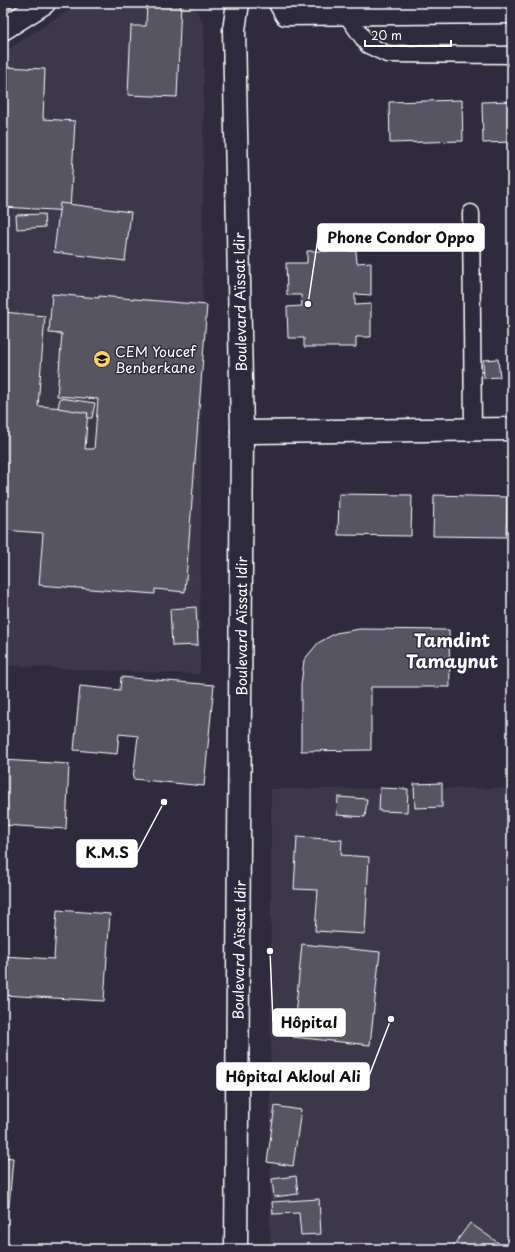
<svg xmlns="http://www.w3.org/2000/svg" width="515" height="1252" viewBox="0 0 515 1252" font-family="'Playpen Sans',sans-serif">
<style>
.built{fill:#3c3749}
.building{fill:#595564;stroke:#fff}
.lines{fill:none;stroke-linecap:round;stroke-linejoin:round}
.service-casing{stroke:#fff;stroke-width:19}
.minor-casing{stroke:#fff;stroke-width:25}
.tertiary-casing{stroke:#fff;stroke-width:25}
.service{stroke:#2f2a3d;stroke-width:16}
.minor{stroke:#2f2a3d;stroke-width:22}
.tertiary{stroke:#2f2a3d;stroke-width:22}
.labels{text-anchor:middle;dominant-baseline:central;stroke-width:3;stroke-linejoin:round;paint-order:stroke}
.street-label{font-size:14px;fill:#fff;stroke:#2f2a3d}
.poi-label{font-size:14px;fill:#fff;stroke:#2f2a3d;text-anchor:start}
.district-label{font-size:18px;font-weight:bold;fill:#fff;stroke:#2f2a3d}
.leader{fill:none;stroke:#fff;stroke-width:1.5}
.callout-dot{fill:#fff;stroke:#2f2a3d;stroke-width:1.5}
.callout{fill:#fff;stroke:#fff;stroke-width:1.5}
.callout-label{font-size:15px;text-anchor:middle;font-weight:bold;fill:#111}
</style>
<rect width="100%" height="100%" fill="#2f2a3d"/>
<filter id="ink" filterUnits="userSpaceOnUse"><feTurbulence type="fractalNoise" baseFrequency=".025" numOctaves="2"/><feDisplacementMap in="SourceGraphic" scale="8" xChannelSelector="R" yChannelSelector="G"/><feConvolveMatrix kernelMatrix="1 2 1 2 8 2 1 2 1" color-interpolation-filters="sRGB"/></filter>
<g filter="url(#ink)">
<g class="built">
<polygon points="82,3 192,3 204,25 200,674 87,670 3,665 3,53 56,18"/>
<polygon points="512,788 512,1249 270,1249 271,789"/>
</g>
<g class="building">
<polygon points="3,3 15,3 3,16"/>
<polygon points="147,3 181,3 177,97 128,95 131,26 146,26"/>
<polygon points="5,67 45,69 43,119 75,121 70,211 3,207 3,109"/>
<polygon points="462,100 463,141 390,143 389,102"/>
<polygon points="512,101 512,142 483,143 482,102"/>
<polygon points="60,203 131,212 125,261 54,252"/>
<polygon points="44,214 45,227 17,229 16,215"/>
<polygon points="307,251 356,251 357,263 371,262 371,295 355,294 355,305 371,304 371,337 356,337 356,347 304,347 304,338 288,338 287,307 302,306 301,295 287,295 286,263 307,263"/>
<polygon points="52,294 99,298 99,296 207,305 185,592 155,589 155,594 39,585 43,533 3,530 3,312 45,316 38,406 88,410 85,449 94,449 98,399 57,396 62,334 49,333"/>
<polygon points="498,359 500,377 484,378 483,360"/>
<polygon points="60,398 95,403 92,418 87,418 88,413 58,408"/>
<polygon points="339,494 412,495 411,536 338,535"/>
<polygon points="434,495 507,497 506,537 433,536"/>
<polygon points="196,607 198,645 172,646 170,609"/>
<polygon points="360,629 449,630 450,687 371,687 371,750 301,751 301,685 304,660 318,643 336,633"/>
<polygon points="121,677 214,685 204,786 133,779 138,736 119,734 117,754 74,750 80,686 120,690"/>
<polygon points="3,760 69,764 66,829 3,825"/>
<polygon points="442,783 442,807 415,808 414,784"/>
<polygon points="380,788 408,789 407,812 379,811"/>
<polygon points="338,797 367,799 365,817 337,815"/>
<polygon points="297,837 342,840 341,855 369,857 365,934 315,931 318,890 294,889"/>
<polygon points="57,910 110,914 104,1001 3,995 3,956 54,959"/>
<polygon points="302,944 380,952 370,1045 293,1037"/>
<polygon points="275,1106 301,1110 293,1166 267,1162"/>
<polygon points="3,1157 13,1158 9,1207 3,1206"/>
<polygon points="296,1176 298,1194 274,1197 272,1179"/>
<polygon points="319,1199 321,1234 301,1235 299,1213 273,1214 272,1202"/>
<polygon points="470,1223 507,1249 451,1249"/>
</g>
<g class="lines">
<g class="service-casing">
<g id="service">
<polyline points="346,14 368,45 387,54 512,55"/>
<polyline points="471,213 473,429"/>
</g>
</g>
<g class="minor-casing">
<g id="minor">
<polyline points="280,3 286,14 512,12"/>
<polyline points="242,432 512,429"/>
<polyline points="236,1249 242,432 234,30 238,3"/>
</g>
</g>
<g class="tertiary-casing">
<polyline id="tertiary" points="3,29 44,3"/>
</g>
<use href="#service" class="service"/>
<use href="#minor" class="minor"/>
<use href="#tertiary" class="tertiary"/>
</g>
</g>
<defs>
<g id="school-disc" transform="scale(0.9)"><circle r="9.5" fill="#ffd166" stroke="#2f2a3d"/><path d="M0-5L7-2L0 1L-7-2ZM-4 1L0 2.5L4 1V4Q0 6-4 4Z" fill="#111"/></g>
</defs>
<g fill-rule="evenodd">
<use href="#school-disc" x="102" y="359"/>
</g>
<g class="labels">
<g class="street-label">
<text transform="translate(240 302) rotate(-91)">Boulevard Aïssat Idir</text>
<text transform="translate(241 626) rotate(-90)">Boulevard Aïssat Idir</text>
<text transform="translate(239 950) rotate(-89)">Boulevard Aïssat Idir</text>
</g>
<g class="poi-label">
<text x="115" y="351">CEM Youcef<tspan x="115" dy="16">Benberkane</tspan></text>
</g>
<g class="district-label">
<text x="452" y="639">Tamdint<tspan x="452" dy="21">Tamaynut</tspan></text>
</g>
</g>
<path class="leader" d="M308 304L318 238M164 802L137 853M270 951L273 1022M391 1019L369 1076"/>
<g class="callout-dot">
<circle cx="308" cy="304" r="4"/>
<circle cx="164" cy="802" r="4"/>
<circle cx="270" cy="951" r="4"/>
<circle cx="391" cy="1019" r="4"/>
</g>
<g class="callout">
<rect x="318" y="224" width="166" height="27" rx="4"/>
<rect x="77" y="840" width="60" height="27" rx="4"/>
<rect x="273" y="1009" width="72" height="27" rx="4"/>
<rect x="217" y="1063" width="152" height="27" rx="4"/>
</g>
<g class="callout-label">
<text x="401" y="243">Phone Condor Oppo</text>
<text x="107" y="858">K.M.S</text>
<text x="309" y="1028">Hôpital</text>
<text x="293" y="1082">Hôpital Akloul Ali</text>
</g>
<rect width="515" height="1252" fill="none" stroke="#2f2a3d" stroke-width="16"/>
<rect x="8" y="8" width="499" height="1236" fill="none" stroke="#fff" stroke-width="1.5" filter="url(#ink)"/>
<path d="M365 40v6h86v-6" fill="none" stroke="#ffffff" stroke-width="2"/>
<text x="371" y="40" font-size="12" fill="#ffffff" stroke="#2f2a3d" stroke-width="3" paint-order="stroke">20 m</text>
</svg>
